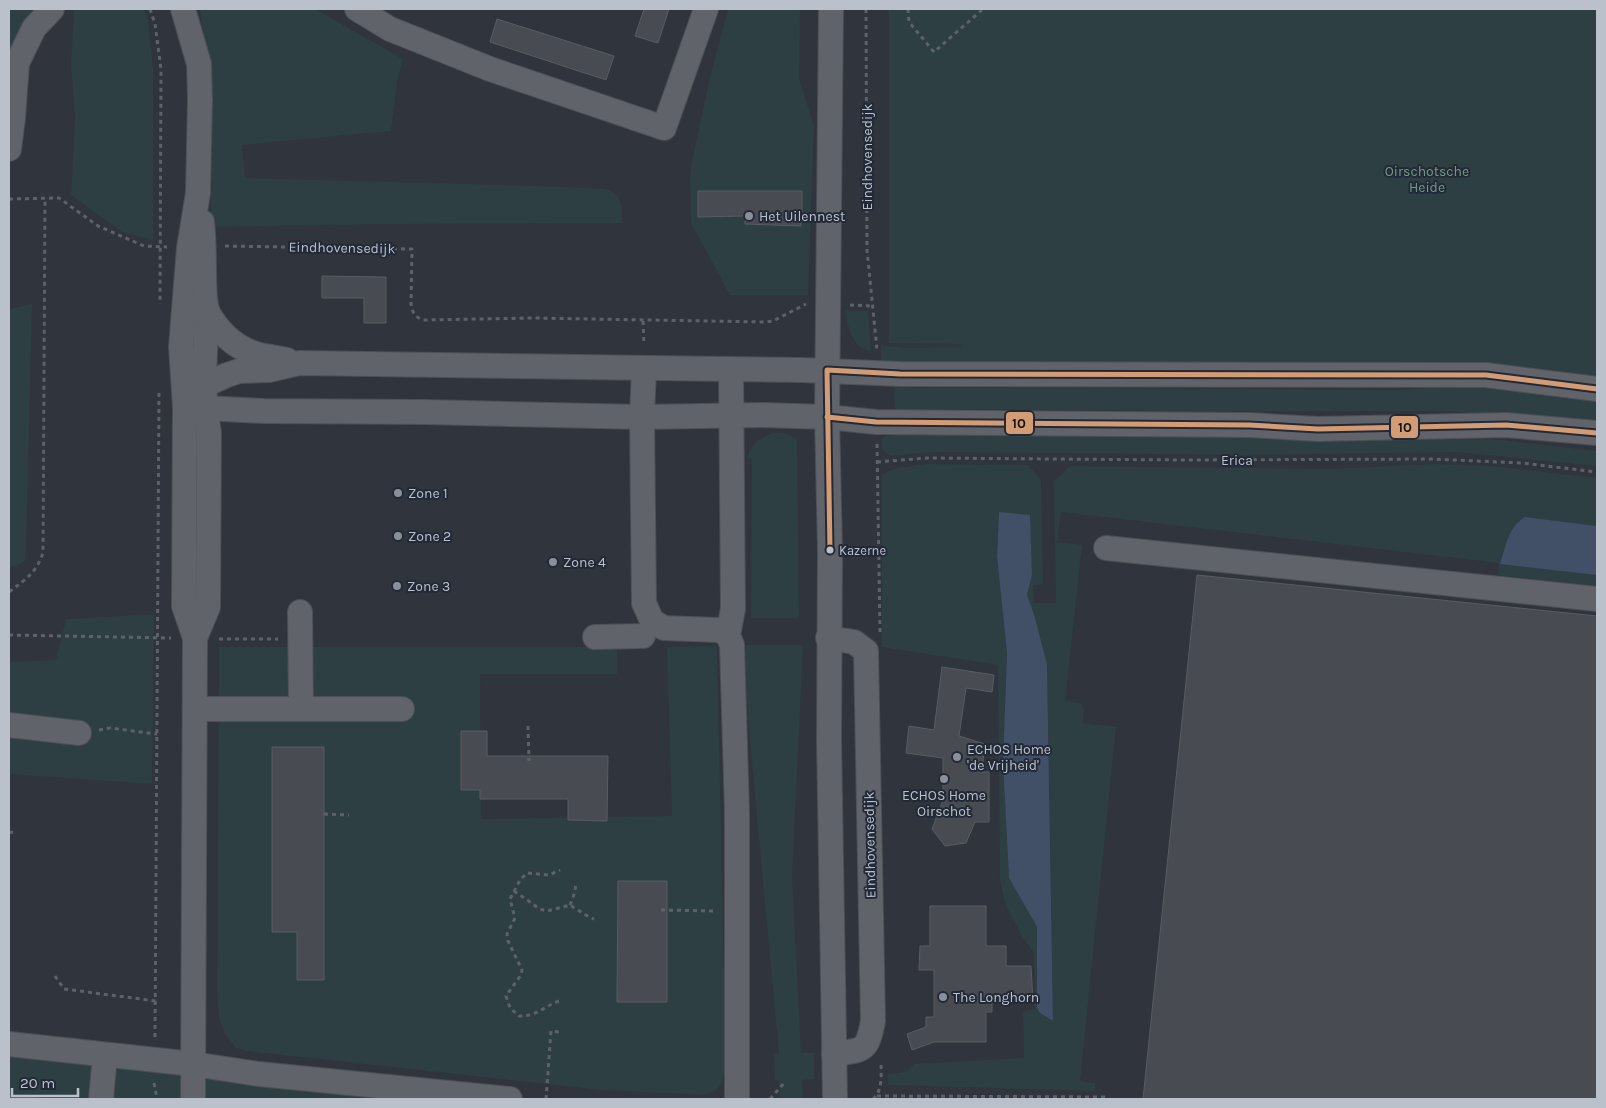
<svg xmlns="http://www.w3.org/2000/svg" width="1606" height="1108" viewBox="0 0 1606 1108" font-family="Karla,sans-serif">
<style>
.green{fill:#2d3f43;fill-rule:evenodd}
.water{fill:#414f67}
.building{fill:#484b52;stroke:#585c63}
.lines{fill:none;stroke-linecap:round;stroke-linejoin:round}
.minor-casing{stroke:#4c4f55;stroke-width:26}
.path{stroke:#5d6268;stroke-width:3;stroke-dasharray:4 4;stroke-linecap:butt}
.minor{stroke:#60636a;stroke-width:24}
.bus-1-casing{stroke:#232a37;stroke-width:9}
.bus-1{stroke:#d39c74;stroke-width:5}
.poi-dot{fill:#8a9099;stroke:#232a37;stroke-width:2}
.bus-dot{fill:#bbc1cb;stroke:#232a37;stroke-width:2}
.labels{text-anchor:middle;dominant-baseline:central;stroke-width:4;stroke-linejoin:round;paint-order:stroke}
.bus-label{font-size:13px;fill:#bbc1cb;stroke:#232a37;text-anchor:start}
.street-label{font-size:14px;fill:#bbc1cb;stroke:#232a37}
.park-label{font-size:14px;fill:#749a7f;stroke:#232a37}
.poi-label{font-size:14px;fill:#bbc1cb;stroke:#232a37;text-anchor:start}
.line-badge{stroke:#232a37;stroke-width:2}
.pale-badge-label{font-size:14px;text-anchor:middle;font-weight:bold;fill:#111}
</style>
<rect width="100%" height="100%" fill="#30343c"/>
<g class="green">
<polygon points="9,9 45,9 9,136"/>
<polygon points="74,9 144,9 148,20 153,66 153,240 122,232 71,195 75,119 71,64"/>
<path d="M200 9H315L403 59 397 82 391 131 242 145 245 178C365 182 485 183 605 189 624 195 622 206 622 223L384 224 211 227 210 77Z"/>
<polygon points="728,9 800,9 799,78 814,126 808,295 730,295 691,223 690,176 692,161 710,77"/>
<polygon points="889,9 1597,9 1597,382 887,362 881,359 881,345 906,348 962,347 961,344 889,343"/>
<polygon points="32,304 26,550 25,561 16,566 9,566 9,309"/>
<path d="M846 311H868L871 351C852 348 847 327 846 311Z"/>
<polygon points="1498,383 1597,395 1597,426 1449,411 1209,411 895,409 894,387 1398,390"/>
<path d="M772 433H785L797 439 799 618H751L752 459 747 458C752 444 759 439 772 433Z"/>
<polygon points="896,435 1226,437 1373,435 1503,440 1597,451 1597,466 1458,452 1244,455 933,452 890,456 882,449 881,439 887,436"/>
<path d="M926 464 1028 465 1041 480 1043 584 1033 585 1034 603H1056L1054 481 1070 466 1329 469 1432 464 1491 466 1597 478V526L1525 517 1500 563 1597 575V586L1498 575 1499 563 1061 512 1057 542 1082 545 1065 701 1081 703 1082 707 1084 708 1083 723 1116 727 1080 1081 1095 1083V1091L888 1085V1074L906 1072 914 1064 1024 1058 1023 1011 1035 1009 1034 953 1022 936 1006 906 1000 880 998 665 882 647V474L897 468ZM999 512 1032 575 1027 595 1034 614 1047 664 1053 1021 1037 1008V927L1009 878 1003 762 1007 653 997 556Z"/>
<polygon points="154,614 152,784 9,774 9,662 56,660 66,619"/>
<polygon points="743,645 803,645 792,877 801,1053 814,1053 814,1079 802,1080 803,1099 780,1099 779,1081 775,1080 774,1054 779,1053 751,753"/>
<path d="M717 646 726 1069C722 1084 720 1091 704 1095L601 1090 248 1051 236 1048 224 1032 219 1018 217 994 219 647H617V674H480L481 819 672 816 667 647Z"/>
<polygon points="9,1044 510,1099 57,1099 9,1095"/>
</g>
<g class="water">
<polygon points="999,512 1030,515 1032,575 1027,595 1034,614 1047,664 1053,1021 1040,1013 1037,1008 1037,927 1009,878 1003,762 1007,653 997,556"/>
<path d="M1525 517 1597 526V575L1500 564C1506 546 1508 527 1525 517Z"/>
<polygon points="9,1095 57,1099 9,1099"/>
</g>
<g class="building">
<polygon points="644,9 669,9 658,43 635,36"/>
<polygon points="497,19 614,56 606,80 490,42"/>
<polygon points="698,191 802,191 802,216 801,216 801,226 745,224 745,216 698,217"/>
<polygon points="322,276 386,277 386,323 364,323 364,298 322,298"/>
<polygon points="1197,575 1597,616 1597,1099 1143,1099"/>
<polygon points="942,667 994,675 992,692 966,688 959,736 985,744 982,772 989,772 989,822 975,822 966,843 945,846 932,829 943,800 943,758 906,753 909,726 934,730"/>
<polygon points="461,731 487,731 487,756 608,756 607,821 568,820 568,799 480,799 480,790 461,790"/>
<polygon points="272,747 324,747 324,980 297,980 297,932 272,932"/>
<polygon points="618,881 667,881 667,1002 617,1002"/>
<polygon points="930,906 986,906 986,946 1006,946 1006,966 1031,966 1033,1001 992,1001 992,1012 986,1012 986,1042 934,1042 912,1050 907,1034 926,1027 926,1017 934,1017 934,970 919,970 920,946 930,946"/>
</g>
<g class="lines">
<g class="minor-casing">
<g id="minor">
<polyline points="183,9 199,64 200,100 198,193 189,248 181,347 185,407 184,606 195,638 193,1099"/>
<polyline points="357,9 390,29 490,69 664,128 706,9"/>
<polyline points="831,9 827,417 830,550 829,739 835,1099"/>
<polyline points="9,149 13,118 17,63 34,28 52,9"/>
<path d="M207 311C219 333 236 349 260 355 269 357 279 358 287 360"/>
<polyline points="644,368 642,417 644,603 652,621 664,628 719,630 728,635"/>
<polyline points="731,369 733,609 728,635 732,645 737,812 737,1099"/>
<polyline points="185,407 195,393 209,383 227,375 239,371 269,370 299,363 801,370 900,374 1486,375 1597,389"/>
<polyline points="185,407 263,411 425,412 642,417 763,415 827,417 876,422 1249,425 1318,429 1506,425 1597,433"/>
<polyline points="1106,548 1597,599"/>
<polyline points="300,612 301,708"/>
<polyline points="595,637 643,636"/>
<path d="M195 638 208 607 209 432C201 392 205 355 207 314 207 309 206 304 205 299 203 273 205 248 202 222"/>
<path d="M828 638 854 642 866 651 873 1021C867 1052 864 1050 834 1054"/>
<polyline points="195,709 402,709"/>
<polyline points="9,725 79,733"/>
<polyline points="9,1044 193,1064 259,1074 510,1099"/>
<polyline points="101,1099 105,1055"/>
</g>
</g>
<g class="path">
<polyline points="150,9 155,24 161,69 160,304"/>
<polyline points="866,9 867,250 877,350"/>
<polyline points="908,9 909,22 934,52 983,9"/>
<polyline points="9,199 59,198 98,226 144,246 167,247"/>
<path d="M225 246 412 249 411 306C413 313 415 317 423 320L533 318 765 322 773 321 806 304"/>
<polyline points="850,305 872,306"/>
<polyline points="643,321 644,345"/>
<polyline points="877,444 880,633"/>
<polyline points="877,462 927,458 1185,460 1432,459 1522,463 1597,472"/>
<path d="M9 592C26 579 36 573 43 553L45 198"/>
<polyline points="9,635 171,638"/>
<polyline points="219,639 278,639"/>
<polyline points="528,726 529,761"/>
<polyline points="99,730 110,728 157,734"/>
<polyline points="324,814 349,815"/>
<polyline points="9,832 16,833"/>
<polyline points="514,891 540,909 547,911 570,905 589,917 594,919"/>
<polyline points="570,905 575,892 576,882"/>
<polyline points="661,910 715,911"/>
<polyline points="55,976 64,989 156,1001"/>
<path d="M559 1001C545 1006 535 1017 519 1016L510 1008 506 996 521 975 522 970 508 941 507 934 515 918 510 899 520 880 527 873 549 875 560 870"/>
<polyline points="155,1037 159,390"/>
<polyline points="154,1083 157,1099"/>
<polyline points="877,1096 1109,1097"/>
<polyline points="546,1099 551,1031 559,1032"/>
<polyline points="770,1099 785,1082"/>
<path d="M873 1099C883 1091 881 1073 881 1061"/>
</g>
<use href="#minor" class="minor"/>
<g class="bus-1-casing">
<g id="bus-1">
<polyline points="827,417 876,422 1249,425 1318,429 1506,425 1597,433"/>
<polyline points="830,550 827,370 900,374 1486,375 1597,389"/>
</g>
</g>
<use href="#bus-1" class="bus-1"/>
</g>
<g class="poi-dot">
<circle cx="749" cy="216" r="5"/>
<circle cx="398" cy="493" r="5"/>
<circle cx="398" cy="536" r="5"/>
<circle cx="553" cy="562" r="5"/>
<circle cx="397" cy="586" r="5"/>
<circle cx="957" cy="757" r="5"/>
<circle cx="944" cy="779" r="5"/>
<circle cx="943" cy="997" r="5"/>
</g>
<circle class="bus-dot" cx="830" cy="550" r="4.5"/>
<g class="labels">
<g class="bus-label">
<text x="839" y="550">Kazerne</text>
</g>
<g class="street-label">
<text transform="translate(867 157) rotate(-90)">Eindhovensedijk</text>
<text transform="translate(342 248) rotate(1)">Eindhovensedijk</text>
<text x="1237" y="460">Erica</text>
<text transform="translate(870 845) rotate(-91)">Eindhovensedijk</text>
</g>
<g class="park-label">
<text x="1427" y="171">Oirschotsche<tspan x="1427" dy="16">Heide</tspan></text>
</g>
<g class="poi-label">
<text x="759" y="216">Het Uilennest</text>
<text x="408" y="493">Zone 1</text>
<text x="408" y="536">Zone 2</text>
<text x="563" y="562">Zone 4</text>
<text x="407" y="586">Zone 3</text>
<text x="967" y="749">ECHOS Home<tspan x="967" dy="16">'de Vrijheid'</tspan></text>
<text x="944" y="795" text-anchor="middle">ECHOS Home<tspan x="944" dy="16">Oirschot</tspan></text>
<text x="953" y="997">The Longhorn</text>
</g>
</g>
<g class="line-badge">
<rect x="1005" y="411" width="29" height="24" rx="5" fill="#d39c74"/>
<rect x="1390" y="415" width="29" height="24" rx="5" fill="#d39c74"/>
</g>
<g class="pale-badge-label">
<text x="1019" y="428">10</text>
<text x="1405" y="432">10</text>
</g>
<rect width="1606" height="1108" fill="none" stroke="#bbc1cb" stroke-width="20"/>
<path d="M12 1088v8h66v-8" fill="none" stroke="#bbc1cb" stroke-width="2.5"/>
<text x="20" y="1088" font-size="15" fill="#bbc1cb" stroke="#232a37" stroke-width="4" paint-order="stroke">20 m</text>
</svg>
